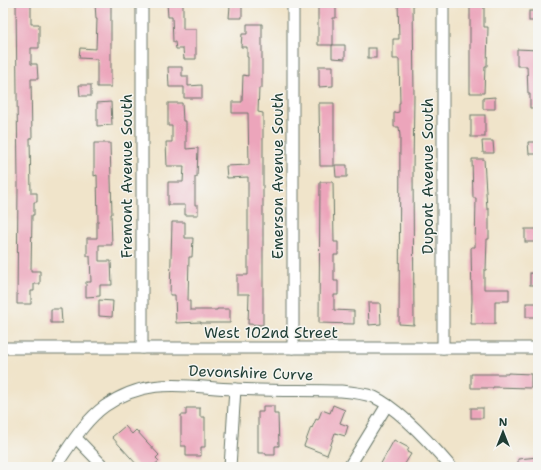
<svg xmlns="http://www.w3.org/2000/svg" width="541" height="470" viewBox="0 0 541 470" font-family="'Shantell Sans',sans-serif">
<style>
.building{fill:#eca5bb}
.lines{fill:none;stroke-linecap:round;stroke-linejoin:round}
.minor-casing{stroke:#687768;stroke-width:13}
.minor{stroke:#fff;stroke-width:11}
.labels{text-anchor:middle;dominant-baseline:central;stroke-width:3;stroke-linejoin:round;paint-order:stroke}
.street-label{font-size:15px;fill:#1f3d34;stroke:#f6f6f2}
</style>
<rect width="100%" height="100%" fill="#f6f6f2"/>
<filter id="ink" filterUnits="userSpaceOnUse"><feTurbulence type="fractalNoise" baseFrequency=".025" numOctaves="2"/><feDisplacementMap in="SourceGraphic" scale="8" xChannelSelector="R" yChannelSelector="G"/><feConvolveMatrix kernelMatrix="1 2 1 2 8 2 1 2 1" color-interpolation-filters="sRGB"/></filter>
<filter id="wash" filterUnits="userSpaceOnUse"><feTurbulence type="fractalNoise" baseFrequency=".012" numOctaves="4" result="noise"/><feDisplacementMap in="SourceGraphic" scale="16" xChannelSelector="R" yChannelSelector="G"/><feGaussianBlur stdDeviation="0.9" result="paint"/><feColorMatrix in="noise" values="0 0 0 0 0 0 0 0 0 0 0 0 0 0 0 0 0 1.4 0 .05"/><feComposite in="paint" operator="in"/></filter>
<g filter="url(#wash)">
<rect width="100%" height="100%" fill="#f0e4ca"/>
<g id="blocks">
<g class="building">
<polygon points="16,3 31,3 31,24 39,24 39,48 31,48 31,64 37,64 38,79 31,79 32,138 30,138 31,193 37,193 37,202 34,202 34,215 32,215 31,271 40,271 40,284 34,284 34,291 31,291 31,304 17,304 18,183"/>
<polygon points="95,3 111,3 111,87 97,87 97,59 79,58 80,48 96,49 97,19 96,19"/>
<polygon points="167,3 183,3 183,29 196,29 196,59 184,59 183,49 176,49 175,42 173,42 172,17 168,17"/>
<polygon points="318,3 336,3 336,18 333,18 333,45 318,45"/>
<polygon points="398,3 413,3 414,96 413,170 414,325 399,324 400,136 399,127 394,127 394,113 399,112 399,103 400,103 399,59 393,59 393,39 399,39"/>
<polygon points="470,3 484,3 484,27 488,27 487,66 485,66 484,93 470,93"/>
<polygon points="230,6 242,6 242,18 229,18"/>
<rect x="529" y="11" width="9" height="10"/>
<polygon points="247,24 262,24 262,88 259,88 258,112 263,113 263,325 248,324 249,294 237,294 237,275 248,275 248,177 227,178 226,166 249,165 248,113 232,113 232,102 242,102 243,75 248,76 248,57 247,57 247,47 241,47 242,34 247,34"/>
<polygon points="332,45 345,45 345,59 332,58"/>
<rect x="368" y="48" width="8" height="10"/>
<polygon points="517,49 538,50 538,108 530,108 530,94 528,94 527,66 517,66"/>
<polygon points="319,66 333,66 333,86 319,87"/>
<polygon points="168,67 182,67 182,76 188,76 188,86 202,85 202,98 184,98 184,87 169,87"/>
<polygon points="79,85 91,85 91,96 80,96"/>
<polygon points="495,97 495,109 483,109 483,98"/>
<polygon points="111,102 112,125 97,126 97,103"/>
<polygon points="168,103 182,103 183,121 186,121 186,149 198,148 197,177 195,177 195,205 198,205 198,215 185,215 185,205 168,205 168,182 183,182 184,166 167,166 166,142 172,142 172,126 168,126"/>
<polygon points="319,103 334,103 334,166 320,166"/>
<rect x="471" y="115" width="14" height="22"/>
<polygon points="482,141 493,141 494,153 483,153"/>
<polygon points="528,142 538,142 538,154 529,154"/>
<polygon points="94,143 110,143 112,214 111,214 112,245 99,245 99,261 111,261 112,285 100,285 100,296 86,297 86,282 91,282 90,256 87,256 87,238 97,238 97,222 98,222 97,175 94,176"/>
<polygon points="472,159 484,159 487,209 489,209 489,239 487,239 486,270 484,270 484,289 509,289 509,301 495,301 495,324 471,324 472,301 471,247 475,247 476,198 473,198"/>
<polygon points="335,165 347,165 347,177 336,177"/>
<polygon points="320,182 333,182 334,242 338,242 338,255 334,255 334,281 338,281 338,295 334,295 334,310 354,311 354,324 319,323"/>
<polygon points="172,222 185,222 185,238 193,238 192,257 189,257 188,301 190,301 190,310 217,310 217,309 230,309 230,323 201,323 201,322 176,323 175,295 170,295"/>
<rect x="525" y="229" width="13" height="13"/>
<rect x="530" y="273" width="8" height="12"/>
<polygon points="99,300 113,301 112,317 99,316"/>
<polygon points="368,303 380,303 381,324 369,325"/>
<rect x="526" y="303" width="12" height="14"/>
<polygon points="51,309 61,309 62,323 51,323"/>
<polygon points="508,373 531,374 531,388 493,387 493,388 471,388 471,374 508,374"/>
<polygon points="333,405 345,410 340,423 348,426 345,436 335,433 327,455 304,446 311,427 312,428 316,419 318,420 322,410 330,413"/>
<polygon points="263,406 274,406 274,414 278,414 279,446 275,446 275,455 266,455 266,453 258,453 258,412 263,412"/>
<polygon points="186,408 200,408 200,417 205,417 205,447 201,447 201,456 186,456 186,446 181,446 181,415 186,415"/>
<rect x="471" y="408" width="12" height="10"/>
<polygon points="125,426 132,434 136,430 159,455 156,458 159,461 152,467 139,467 112,437"/>
<polygon points="394,440 409,448 407,452 411,454 403,467 379,467"/>
<polygon points="538,457 538,467 518,467 518,459"/>
</g>
</g>
</g>
<g filter="url(#ink)">
<use href="#blocks" fill-opacity="0" stroke="#687768" stroke-width="1"/>
<g class="lines">
<g class="minor-casing">
<g id="minor">
<polyline points="142,3 142,348"/>
<polyline points="293,3 293,348"/>
<polyline points="443,3 443,348"/>
<polyline points="3,348 538,348"/>
<polyline points="76,438 104,467"/>
<path d="M55 467C70 446 84 421 105 406 148 376 186 387 234 389 270 391 305 390 341 391 352 392 363 393 374 397 400 409 432 445 451 467"/>
<polyline points="230,467 235,389"/>
<polyline points="349,467 387,405"/>
</g>
</g>
<use href="#minor" class="minor"/>
</g>
</g>
<g class="labels">
<g class="street-label">
<text transform="translate(127 176) rotate(-90)">Fremont Avenue South</text>
<text transform="translate(278 176) rotate(-90)">Emerson Avenue South</text>
<text transform="translate(428 176) rotate(-90)">Dupont Avenue South</text>
<text x="271" y="333">West 102nd Street</text>
<text transform="translate(251 373) rotate(2)">Devonshire Curve</text>
</g>
</g>
<rect width="541" height="470" fill="none" stroke="#f6f6f2" stroke-width="16"/>
<g transform="translate(503 432)" stroke="#f6f6f2" stroke-width="3" paint-order="stroke">
<path d="M0-3L7 15L0 10L-7 15Z" fill="#1f3d34"/>
<text y="-6" font-size="11" font-weight="bold" text-anchor="middle" fill="#1f3d34">N</text>
</g>
</svg>
